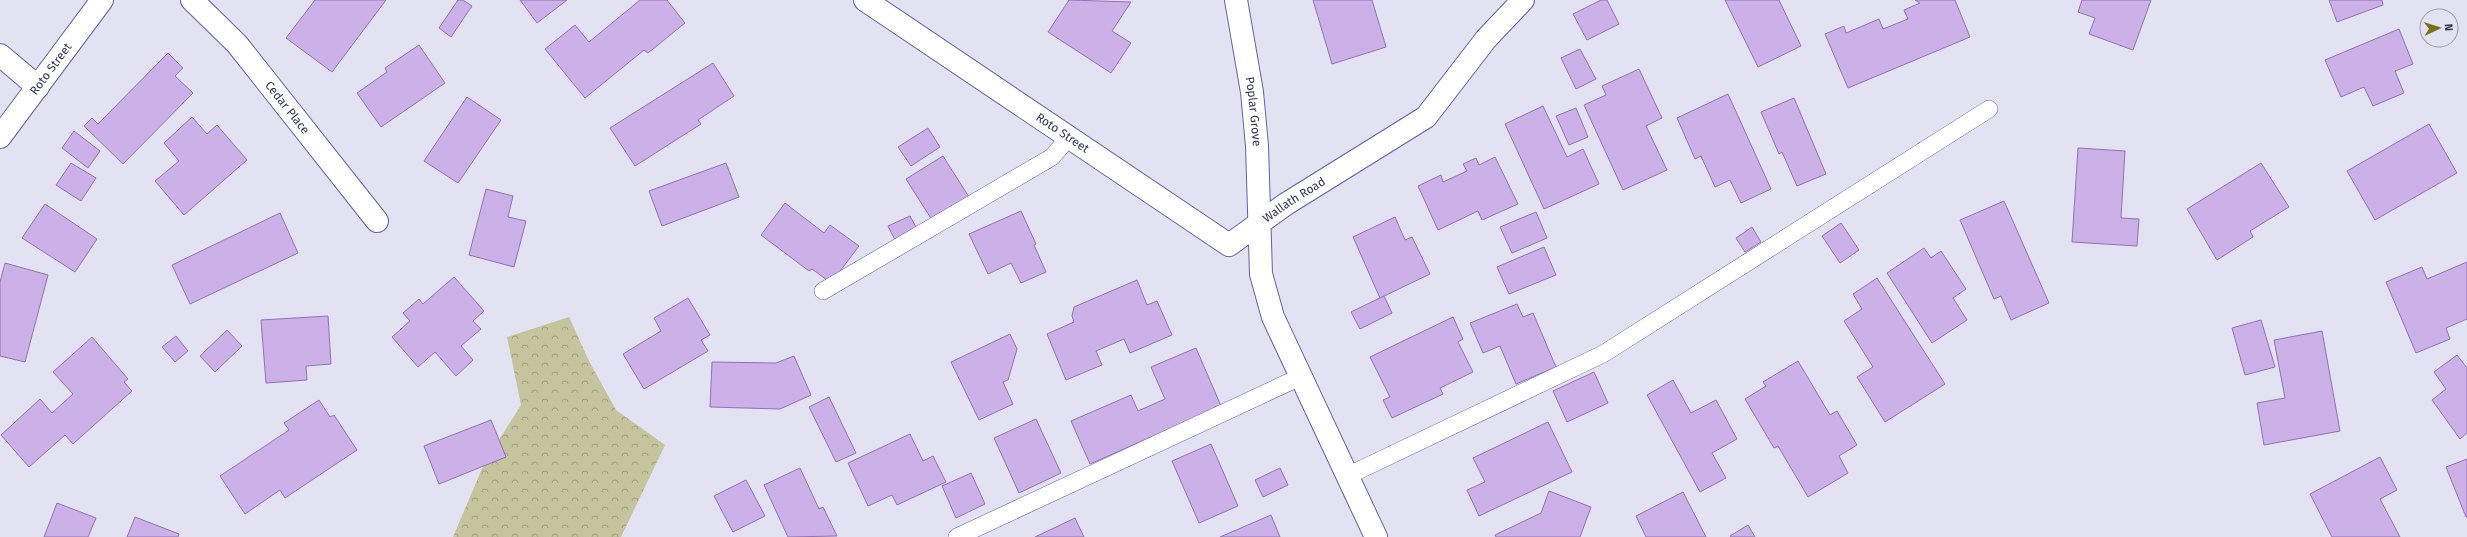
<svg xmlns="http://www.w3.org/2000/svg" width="2467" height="537" viewBox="0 0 2467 537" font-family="'Fira Sans',sans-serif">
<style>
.forest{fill:url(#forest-crowns)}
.building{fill:#cbb1e8;stroke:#9371b6}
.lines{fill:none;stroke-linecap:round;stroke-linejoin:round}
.service-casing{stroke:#655fa5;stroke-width:18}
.minor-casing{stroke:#655fa5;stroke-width:24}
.tertiary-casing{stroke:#655fa5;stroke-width:24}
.service{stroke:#fff;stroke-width:17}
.minor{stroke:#fff;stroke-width:22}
.tertiary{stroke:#fff;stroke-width:22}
.labels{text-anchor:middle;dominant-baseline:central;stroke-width:4;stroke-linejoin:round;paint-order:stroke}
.street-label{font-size:12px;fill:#363454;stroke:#e2e2f2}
</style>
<defs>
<pattern id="forest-crowns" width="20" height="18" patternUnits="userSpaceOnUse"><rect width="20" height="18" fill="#c5c49c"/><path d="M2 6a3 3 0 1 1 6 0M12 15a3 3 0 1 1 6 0" fill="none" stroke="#a1a082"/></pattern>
</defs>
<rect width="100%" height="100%" fill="#e2e2f2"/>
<polygon class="forest" points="569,317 589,361 616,410 665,445 621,537 453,537 484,464 521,405 507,337"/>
<g class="building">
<polygon points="315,0 386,0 332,72 286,38"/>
<polygon points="458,0 463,0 472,6 451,37 439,28"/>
<polygon points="520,0 567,0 537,23"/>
<polygon points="640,0 667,0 685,23 648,53 644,50 585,98 545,49 575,25 589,42"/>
<polygon points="1069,0 1131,2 1112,31 1131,43 1111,73 1048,32"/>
<polygon points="1313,0 1372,0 1386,47 1332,64"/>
<polygon points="1601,0 1607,0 1619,24 1587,40 1573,14"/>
<polygon points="1725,0 1779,0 1801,46 1758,67"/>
<polygon points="1915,0 1955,0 1970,37 1848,88 1825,34 1844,26 1846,33 1879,19 1883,29 1908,19 1904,10 1920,3"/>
<polygon points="2082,0 2151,0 2133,50 2089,34 2095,18 2078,12"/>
<polygon points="2329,0 2382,0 2383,5 2337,22"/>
<polygon points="2399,29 2413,64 2395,71 2404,93 2373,106 2364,87 2341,97 2325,60"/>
<polygon points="419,45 445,83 381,127 357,93 387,72 385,68"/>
<polygon points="1580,49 1596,79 1576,89 1561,58"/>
<polygon points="168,53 183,68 175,76 193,93 123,164 84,126 92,118 98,124"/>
<polygon points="713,63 734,96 698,120 701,124 635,166 610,128"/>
<polygon points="1639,69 1662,118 1646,126 1667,170 1623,190 1584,105 1606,95 1602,86"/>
<polygon points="1728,94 1771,189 1741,203 1730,180 1715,187 1701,156 1695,159 1677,118"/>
<polygon points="467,97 501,120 458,183 424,161"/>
<polygon points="1794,98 1826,174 1797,186 1782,152 1779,154 1761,112"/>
<polygon points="1543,106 1567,157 1583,149 1599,184 1544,209 1505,124"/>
<polygon points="1576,108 1588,137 1569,145 1556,116"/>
<polygon points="192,117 207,134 217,125 247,160 184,215 155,181 179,161 164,143"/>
<polygon points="2429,124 2457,173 2375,220 2347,171"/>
<polygon points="928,128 940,147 911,166 898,147"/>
<polygon points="74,131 100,151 88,168 62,148"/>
<polygon points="2078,148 2125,151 2121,218 2139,219 2137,246 2072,242"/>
<polygon points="943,156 969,197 932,220 906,179"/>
<polygon points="1495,157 1518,204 1482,220 1478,211 1438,230 1418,186 1441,175 1443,182 1467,171 1463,164 1476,158 1479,165"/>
<polygon points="71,163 96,178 81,201 56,185"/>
<polygon points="726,163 739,197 662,226 649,191"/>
<polygon points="2261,163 2289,207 2250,231 2253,237 2217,260 2187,209"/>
<polygon points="486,189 513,196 508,217 526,221 514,267 469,255"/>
<polygon points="2004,201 2049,303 2011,320 2001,296 1994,299 1960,220"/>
<polygon points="785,203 824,233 830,225 859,246 831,283 812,269 809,271 761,235"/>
<polygon points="45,204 97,239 75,272 22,238"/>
<polygon points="1021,211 1036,244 1034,245 1046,272 1021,283 1011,263 988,274 969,234"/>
<polygon points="1536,212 1547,238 1512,253 1500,227"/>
<polygon points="280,213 298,253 190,304 172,265"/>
<polygon points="910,216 917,229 895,240 888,226"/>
<polygon points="1395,217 1405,240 1412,237 1430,274 1380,298 1353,237"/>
<polygon points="1841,223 1859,250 1840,263 1822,236"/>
<polygon points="1752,227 1761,242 1745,252 1736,238"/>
<polygon points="1544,247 1556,275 1509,294 1497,267"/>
<polygon points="1924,248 1931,258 1941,251 1966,289 1953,298 1967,320 1932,343 1887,273"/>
<polygon points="2467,262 2467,319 2446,328 2450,339 2416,353 2386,282 2422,267 2427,279"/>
<polygon points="5,263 48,275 25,362 0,356 0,282"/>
<polygon points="454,277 484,311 473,321 481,329 461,346 473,360 456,376 435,352 418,367 392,337 410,321 403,313 419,299 423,304"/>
<polygon points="1877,278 1945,384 1885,422 1857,377 1873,367 1844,321 1862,309 1853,294"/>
<polygon points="1137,280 1147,305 1157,301 1172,335 1130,353 1124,339 1096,351 1102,365 1066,380 1047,334 1074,322 1072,316 1074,307"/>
<polygon points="1384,296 1392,313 1360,329 1351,312"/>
<polygon points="688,298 710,335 701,340 708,351 644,389 623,354 661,331 654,318"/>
<polygon points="1517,304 1523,317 1533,313 1556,367 1516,384 1500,346 1483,353 1470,323"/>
<polygon points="328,316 331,364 306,366 307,380 266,383 261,320"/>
<polygon points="1453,317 1463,339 1458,342 1473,372 1440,388 1443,394 1392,418 1383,400 1390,397 1370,357"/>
<polygon points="2261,320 2275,367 2245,375 2232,328"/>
<polygon points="227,330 242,346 215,372 200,356"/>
<polygon points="2322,331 2340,431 2264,445 2257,403 2285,398 2274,340"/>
<polygon points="1010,334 1017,349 1008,380 1003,382 1013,404 979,420 951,362"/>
<polygon points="176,336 188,351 175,362 162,347"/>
<polygon points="92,337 128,379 124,382 132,391 73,444 65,435 29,467 1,435 40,399 52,413 73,394 53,372"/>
<polygon points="1196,348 1221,406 1090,464 1071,421 1131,395 1138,411 1165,399 1151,367"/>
<polygon points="2457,355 2467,368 2467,433 2460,439 2432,400 2446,389 2434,372"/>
<polygon points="794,356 811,395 780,409 710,407 712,362 776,363"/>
<polygon points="1798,361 1830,415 1837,411 1857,445 1839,456 1848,473 1808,497 1778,446 1774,448 1745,399 1766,386 1763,382"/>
<polygon points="1594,372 1608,403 1567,422 1553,391"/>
<polygon points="1673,380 1691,413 1716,400 1737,439 1712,453 1726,478 1700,492 1647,395"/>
<polygon points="829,397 856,453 836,462 809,407"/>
<polygon points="319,400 330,417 334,415 357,450 285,498 280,490 245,514 220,476 289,430 284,423"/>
<polygon points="1036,419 1061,473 1019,493 994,438"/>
<polygon points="491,420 506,457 439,484 424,446"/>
<polygon points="1548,422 1572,472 1479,516 1467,490 1485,482 1473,458"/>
<polygon points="910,434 923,461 933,456 946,482 897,505 892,495 868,506 848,463"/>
<polygon points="1211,444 1238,506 1199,523 1172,461"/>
<polygon points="2380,457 2397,490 2380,499 2400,537 2332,537 2310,494"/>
<polygon points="2467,459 2467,517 2466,517 2446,467"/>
<polygon points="800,468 819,509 823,507 837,536 788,537 764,485"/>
<polygon points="1280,468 1288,485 1263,497 1255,480"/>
<polygon points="971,473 985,504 956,518 942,486"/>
<polygon points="746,480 765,516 733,532 714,496"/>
<polygon points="1549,491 1591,507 1580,537 1496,537 1495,535 1541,513"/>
<polygon points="1683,492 1706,537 1646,537 1636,516"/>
<polygon points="57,503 96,518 88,537 44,537"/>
<polygon points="1271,515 1280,537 1220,537"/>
<polygon points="135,517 179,534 178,537 127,537"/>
<polygon points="1075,518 1084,537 1035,537"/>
<polygon points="1748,525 1755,537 1731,537 1730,536"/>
</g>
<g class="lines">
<g class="service-casing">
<g id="service">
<polyline points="823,291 1052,157 1070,136"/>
<polyline points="1347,476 1603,354 1989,109"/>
<polyline points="957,537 1300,377"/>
</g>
</g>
<g class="minor-casing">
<g id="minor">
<path id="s1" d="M192 0 237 44 377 221"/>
<path id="s2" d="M865 0 1229 245 1286 204 1426 117 1486 39 1523 0"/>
<polyline points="0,55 38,87"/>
<path id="s3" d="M0 137 102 0"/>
</g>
</g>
<g class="tertiary-casing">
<g id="tertiary">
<path id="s4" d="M1236 0 1252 92 1257 146 1261 274 1273 317 1376 537"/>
</g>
</g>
<use href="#service" class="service"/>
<use href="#minor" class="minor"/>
<use href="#tertiary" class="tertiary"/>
</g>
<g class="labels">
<g class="street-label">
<text stroke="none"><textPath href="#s3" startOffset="85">Roto Street</textPath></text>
<text stroke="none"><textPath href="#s1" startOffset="144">Cedar Place</textPath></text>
<text stroke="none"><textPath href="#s4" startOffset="113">Poplar Grove</textPath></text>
<text stroke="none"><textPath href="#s2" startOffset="238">Roto Street</textPath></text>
<text stroke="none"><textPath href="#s2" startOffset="518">Wallath Road</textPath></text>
</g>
</g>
<g transform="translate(2439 28) rotate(86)"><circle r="19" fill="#e2e2f2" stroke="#9d9cb3"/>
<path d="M0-3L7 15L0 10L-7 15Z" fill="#787215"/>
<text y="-6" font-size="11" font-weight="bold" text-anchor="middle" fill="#363454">N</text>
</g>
</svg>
